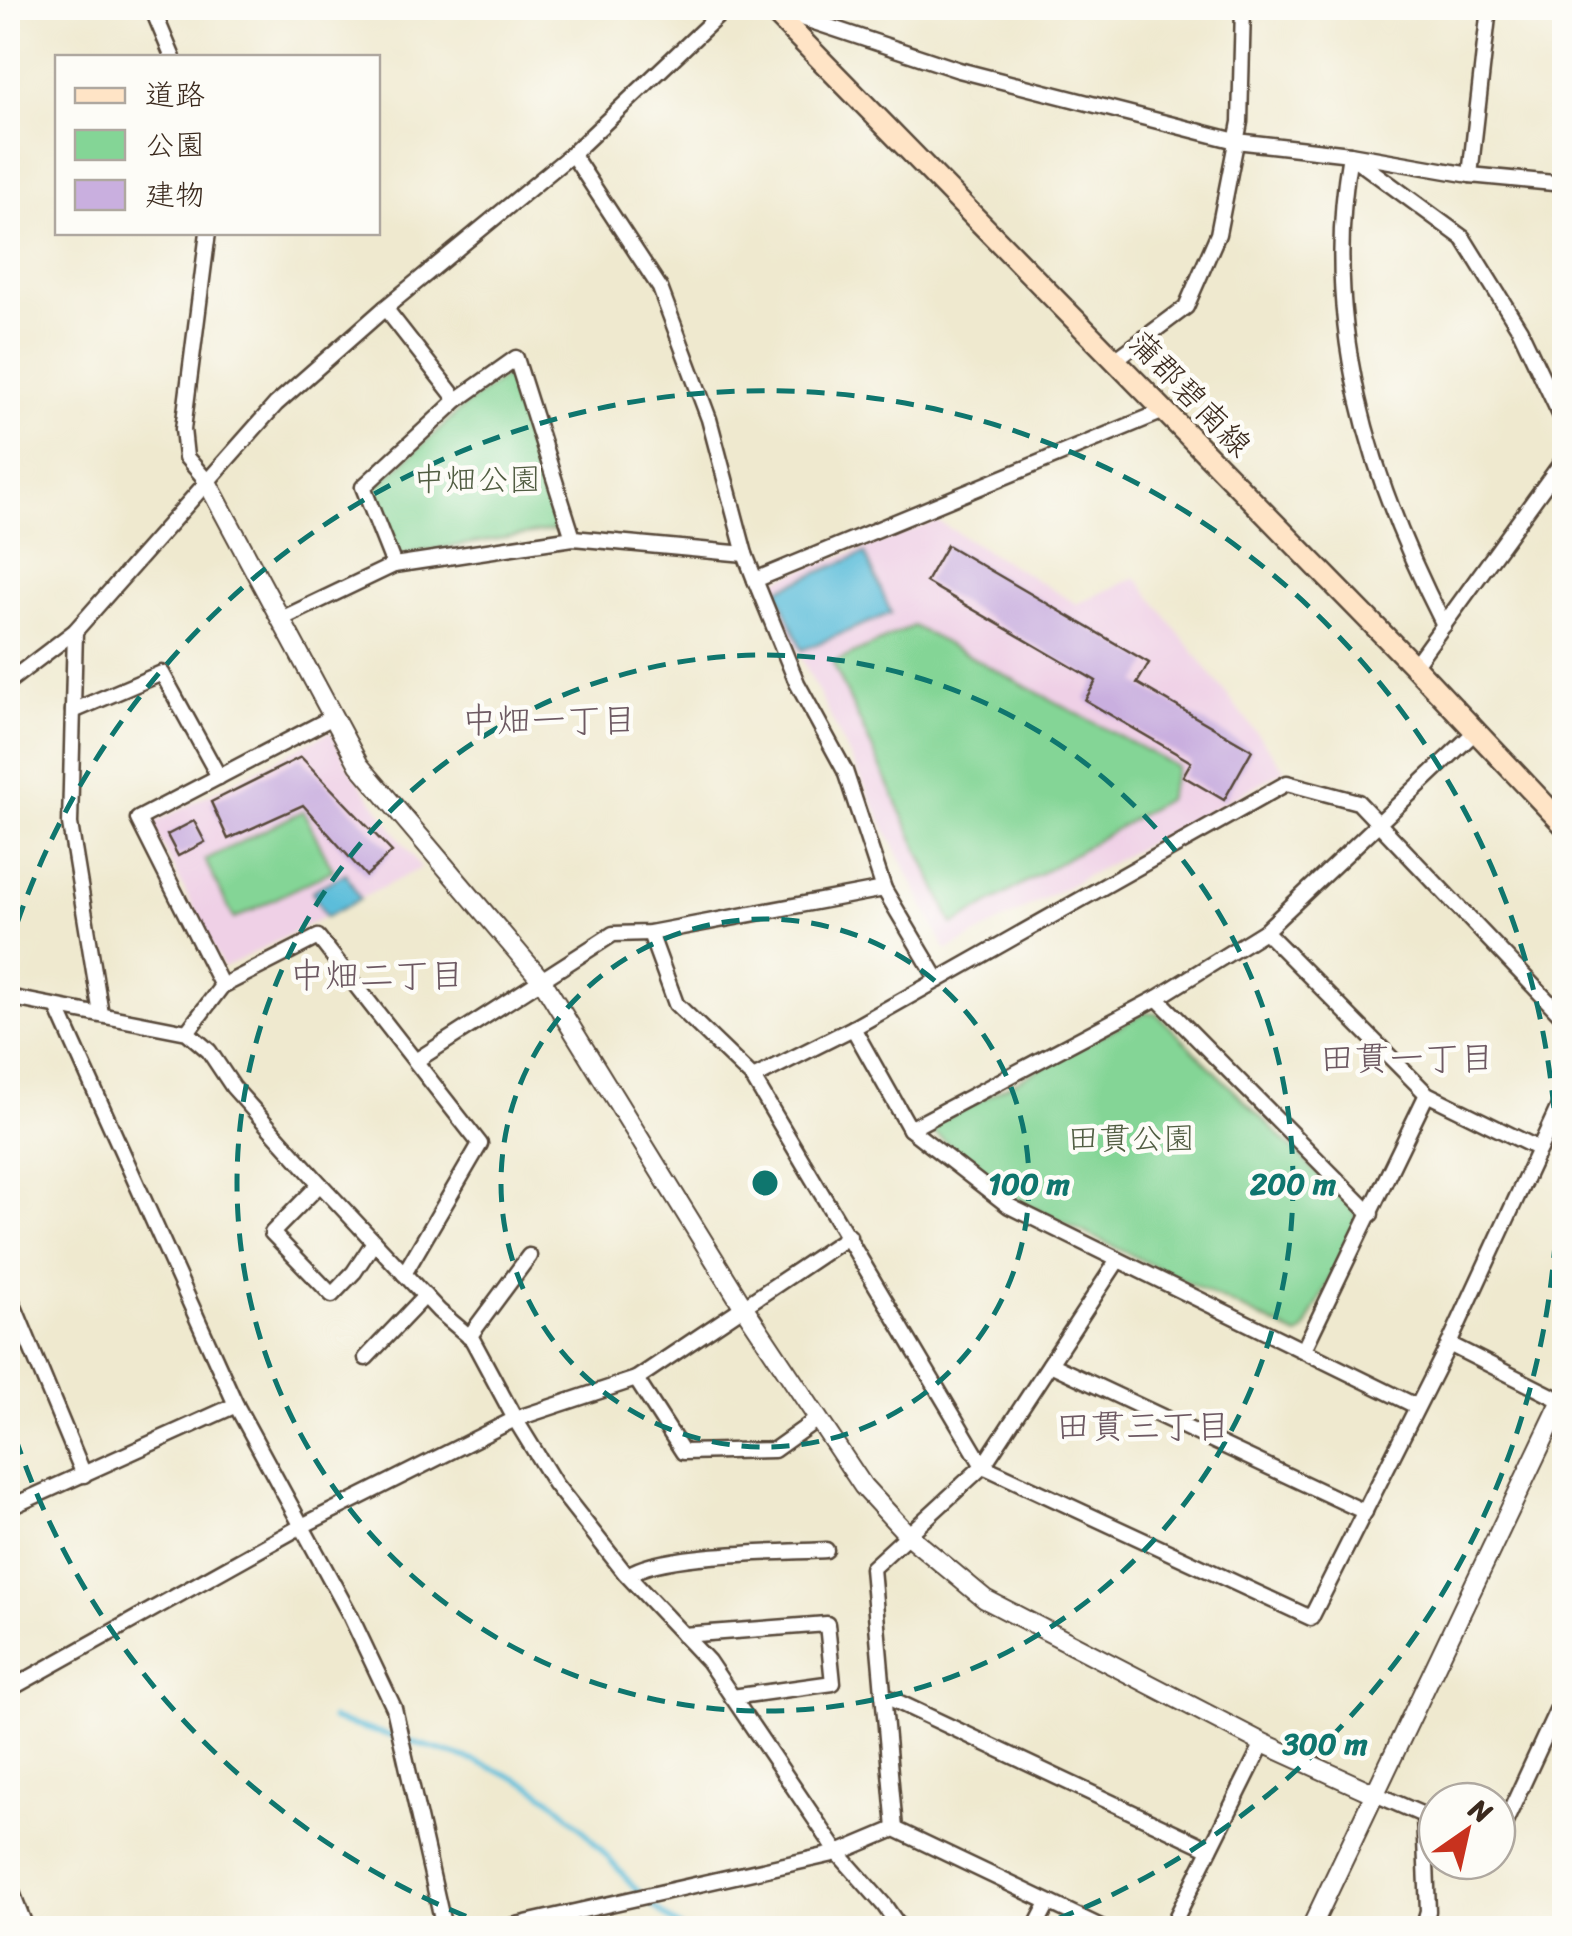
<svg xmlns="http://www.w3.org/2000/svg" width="1572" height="1936" viewBox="0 0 1572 1936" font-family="Sriracha,'Klee One',sans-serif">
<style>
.built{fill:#efd0e6}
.green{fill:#84d596;stroke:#60805a;stroke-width:2.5}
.water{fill:#5bbdda;stroke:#4b747c;stroke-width:2.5}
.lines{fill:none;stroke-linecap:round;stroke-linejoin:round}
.stream{stroke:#5bbdda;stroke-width:5}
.building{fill:#c9afdf}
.minor-casing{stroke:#564739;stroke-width:19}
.tertiary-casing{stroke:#564739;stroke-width:22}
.secondary-casing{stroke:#564739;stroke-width:25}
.minor{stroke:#fff;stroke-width:14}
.tertiary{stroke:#fff;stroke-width:18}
.secondary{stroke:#ffe4c6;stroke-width:20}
.ring{fill:none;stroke:#0f766e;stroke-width:5;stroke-dasharray:18 12}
.labels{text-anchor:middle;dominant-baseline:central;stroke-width:9;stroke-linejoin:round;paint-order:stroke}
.street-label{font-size:32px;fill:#3b2a1e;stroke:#fdfcf7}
.park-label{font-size:32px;fill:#515d42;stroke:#fdfcf7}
.neighbourhood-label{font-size:35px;fill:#6d5962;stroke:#fdfcf7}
.centre{fill:#0f766e;stroke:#fdfcf7;stroke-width:5}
.ring-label{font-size:30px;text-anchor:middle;font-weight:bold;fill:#0f766e;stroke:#fdfcf7;stroke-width:9;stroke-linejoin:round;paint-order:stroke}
</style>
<rect width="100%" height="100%" fill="#fdfcf7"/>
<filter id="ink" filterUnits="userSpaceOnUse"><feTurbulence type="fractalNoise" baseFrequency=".01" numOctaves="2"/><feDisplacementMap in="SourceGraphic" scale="20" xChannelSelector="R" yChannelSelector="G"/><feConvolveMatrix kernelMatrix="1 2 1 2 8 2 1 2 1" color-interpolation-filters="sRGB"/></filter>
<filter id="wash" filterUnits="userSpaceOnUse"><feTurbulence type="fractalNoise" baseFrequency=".0048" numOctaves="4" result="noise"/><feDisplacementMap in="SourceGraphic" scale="40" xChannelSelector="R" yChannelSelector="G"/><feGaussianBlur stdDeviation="2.25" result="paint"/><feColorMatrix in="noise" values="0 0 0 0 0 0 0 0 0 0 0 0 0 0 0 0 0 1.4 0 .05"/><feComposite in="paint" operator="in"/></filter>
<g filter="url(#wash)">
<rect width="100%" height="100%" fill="#efe9cf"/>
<g class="built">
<polygon points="937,521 1077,604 1136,577 1285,770 946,951 765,584"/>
<polygon points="331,731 348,766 421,868 223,968 152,824"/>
</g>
<g class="green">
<polygon points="512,371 561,529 400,555 373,490 462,408"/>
<polygon points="913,626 1177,767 1167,799 953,925 833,663"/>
<polygon points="303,811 333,870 234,919 205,860"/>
<polygon points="1146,1012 1157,1014 1356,1212 1357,1225 1304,1331 1298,1336 1015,1199 928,1128"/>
</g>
<g class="water">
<polygon points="865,553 891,613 802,650 777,590"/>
<polygon points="346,873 360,899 326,917 312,891"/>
</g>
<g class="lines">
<path class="stream" d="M332 1719C397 1740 504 1760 555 1803 601 1842 631 1894 681 1928"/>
</g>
<g id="blocks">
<g class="building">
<polygon points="947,545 1149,663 1137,683 1252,750 1224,800 1183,776 1191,762 1085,700 1096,681 926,582"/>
<polygon points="301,757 392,852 366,876 303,805 228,839 211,802"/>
<polygon points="194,821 205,842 178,856 167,835"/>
</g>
</g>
</g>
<g filter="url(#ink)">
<use href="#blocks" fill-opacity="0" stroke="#564739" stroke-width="2.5"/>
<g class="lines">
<g class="minor-casing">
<g id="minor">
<polyline points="152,8 173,58"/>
<polyline points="772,8 959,70 1236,141 1350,154 1470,175 1564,184"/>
<polyline points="572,154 660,288 709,419 745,554 755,580 797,683 845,771 884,889 938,980"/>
<path d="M1350 154C1321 323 1368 476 1444 625"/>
<polyline points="1354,158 1463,238 1520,330 1564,423"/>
<polyline points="1470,175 1489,8"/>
<polyline points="385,308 457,400"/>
<polyline points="1115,360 1186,307 1218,234 1240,122 1243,8"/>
<polyline points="206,480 186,457 183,429 208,232"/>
<polyline points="394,565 363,487 457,400 516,358 573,538"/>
<polyline points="755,580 1164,411"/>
<polyline points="281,619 394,565 573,538 745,554"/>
<polyline points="75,631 70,824 101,1014"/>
<polyline points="1414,666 1564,459"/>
<polyline points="8,682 75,631 276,404 385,308 572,154 726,8"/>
<polyline points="73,711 162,673 219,777"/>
<polyline points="1265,931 1427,1094 1539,1149"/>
<polyline points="650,933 676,1004 753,1078 983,1466 1311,1618 1449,1344 1564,1095"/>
<polyline points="222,986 138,819 333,717"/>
<polyline points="8,997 187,1032 209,1051 233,1087 320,1184 439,1311 472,1339 515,1419 555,1484 625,1573 708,1661 838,1853 884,1905 900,1928"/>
<polyline points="1157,998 1371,1214"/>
<polyline points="58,1009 236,1405 350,1615 394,1708 444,1928"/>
<polyline points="853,1028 910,1129 1009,1206 1416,1406"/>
<polyline points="187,1032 222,986 318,937 480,1144 404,1274"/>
<polyline points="417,1060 613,934 650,933 884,889"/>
<polyline points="753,1078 853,1028 1287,783 1358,802 1564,1018"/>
<polyline points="910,1129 1157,998 1265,931 1476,731"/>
<polyline points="320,1184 272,1233 332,1295 354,1272 374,1242"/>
<polyline points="8,1292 84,1475"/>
<polyline points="469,1337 529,1256"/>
<polyline points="1449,1344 1564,1402"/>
<polyline points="1304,1349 1427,1094"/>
<polyline points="366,1358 425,1296"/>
<polyline points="1050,1364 1365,1512"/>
<polyline points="636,1379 683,1452 774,1450 816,1420"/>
<polyline points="8,1508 236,1405"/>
<path d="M628 1575C661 1552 781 1553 826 1550"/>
<polyline points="683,1635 827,1624 833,1683 732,1697"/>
<polyline points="8,1690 300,1527 515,1419 636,1379 849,1236"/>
<polyline points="883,1695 1210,1849"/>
<polyline points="1373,1793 1437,1821"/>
<polyline points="895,1829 872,1568 983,1466 1118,1260"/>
<polyline points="1497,1840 1564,1695"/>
<polyline points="8,1882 26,1928"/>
<polyline points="503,1928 838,1853 895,1829 1103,1928"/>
<polyline points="1035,1928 1048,1903"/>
<polyline points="1171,1928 1263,1743"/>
<polyline points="1423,1928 1428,1911 1424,1816"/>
</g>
</g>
<g class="tertiary-casing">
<g id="tertiary">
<polyline points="206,480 359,765 543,982 743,1306 863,1486 909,1536 985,1599 1263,1743 1373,1793"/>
<polyline points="1311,1928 1564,1396"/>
</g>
</g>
<g class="secondary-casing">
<polyline id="secondary" points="770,8 1414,666 1564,825"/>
</g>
<use href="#minor" class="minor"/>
<use href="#tertiary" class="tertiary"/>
<use href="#secondary" class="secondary"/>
</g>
</g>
<g class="ring">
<circle cx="765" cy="1183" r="264"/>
<circle cx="765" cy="1183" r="528"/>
<path d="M494 1927A792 792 0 0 1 8 1415M8 951A792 792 0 1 1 1036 1927"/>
</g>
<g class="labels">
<g class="street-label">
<text transform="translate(1190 394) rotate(46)">蒲郡碧南線</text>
</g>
<g class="park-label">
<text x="477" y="479">中畑公園</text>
<text x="1131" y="1138">田貫公園</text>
</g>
<g class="neighbourhood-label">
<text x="549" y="720">中畑一丁目</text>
<text x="377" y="975">中畑二丁目</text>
<text x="1407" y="1058">田貫一丁目</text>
<text x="1143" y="1426">田貫三丁目</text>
</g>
</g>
<circle cx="765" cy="1183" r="15" class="centre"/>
<g class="ring-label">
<text x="1029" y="1194">100 m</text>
<text x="1293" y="1194">200 m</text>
<text x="1325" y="1754">300 m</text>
</g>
<rect width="1572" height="1936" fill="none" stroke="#fdfcf7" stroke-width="40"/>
<rect x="55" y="55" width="325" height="180" fill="#fdfcf7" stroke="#afa8a0" stroke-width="2.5"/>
<rect x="75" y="88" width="50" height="15" fill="#ffe4c6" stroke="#afa8a0" stroke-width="2.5"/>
<text x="145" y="105" font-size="30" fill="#3b2a1e">道路</text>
<rect x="75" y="130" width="50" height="30" fill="#84d596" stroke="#afa8a0" stroke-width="2.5"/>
<text x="145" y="155" font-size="30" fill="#3b2a1e">公園</text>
<rect x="75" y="180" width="50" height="30" fill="#c9afdf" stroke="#afa8a0" stroke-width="2.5"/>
<text x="145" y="205" font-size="30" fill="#3b2a1e">建物</text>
<g transform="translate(1467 1831) rotate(34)"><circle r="48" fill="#fdfcf7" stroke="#afa8a0" stroke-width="2.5"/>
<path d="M0-8L18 38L0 25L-18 38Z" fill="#c8321e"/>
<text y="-15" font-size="28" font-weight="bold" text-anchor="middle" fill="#3b2a1e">N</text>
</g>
</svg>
